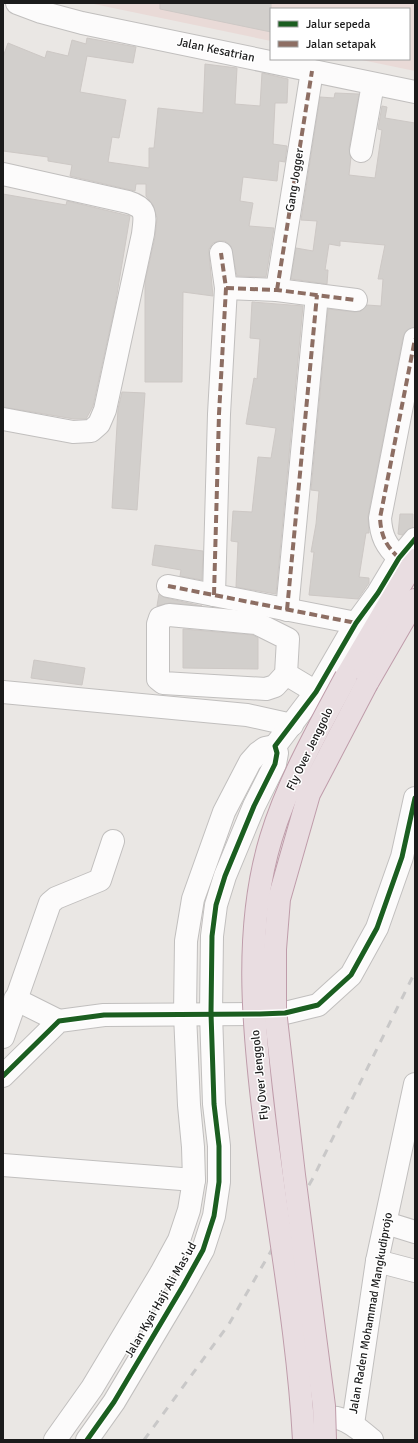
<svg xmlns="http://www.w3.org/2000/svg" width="418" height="1443" viewBox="0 0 418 1443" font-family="Signika,sans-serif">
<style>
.military{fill:#e9dad7}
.building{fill:#d2cfcc;stroke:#cdc8c5}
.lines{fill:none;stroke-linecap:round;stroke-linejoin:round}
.minor-casing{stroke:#c1bfbe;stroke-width:24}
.highway-casing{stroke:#bf9caa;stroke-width:24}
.minor{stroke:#fcfbfb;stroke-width:22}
.highway{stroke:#e9dde1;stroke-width:22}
.rail{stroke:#c9c8c8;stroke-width:3;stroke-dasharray:8 8;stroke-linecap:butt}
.highway-bridge-casing{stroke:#bf9caa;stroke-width:24;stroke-linecap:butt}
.highway-bridge{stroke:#e9dde1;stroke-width:22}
.quiet{stroke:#8d6e63;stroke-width:4;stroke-dasharray:8 4;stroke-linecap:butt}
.cycleway-casing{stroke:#fff;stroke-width:8}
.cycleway{stroke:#1b5e20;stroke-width:5}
.labels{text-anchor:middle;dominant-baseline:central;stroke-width:3;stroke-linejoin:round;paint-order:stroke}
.street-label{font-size:12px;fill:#1b1b1b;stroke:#fff}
</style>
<rect width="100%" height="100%" fill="#eae7e4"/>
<polygon class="military" points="89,3 415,3 415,71 357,59 409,59 409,9 271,9 271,41"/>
<g class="building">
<polygon points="160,3 271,3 271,32 160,9"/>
<polygon points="87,38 136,47 133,63 87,56 80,92 126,100 119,138 112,137 108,162 149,168 149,148 154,148 158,108 203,113 205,64 237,68 235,104 260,106 262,73 288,79 287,103 275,103 273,144 287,146 285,162 279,161 277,181 243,177 240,201 253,203 249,226 274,228 266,277 237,276 231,246 225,241 219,241 213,243 209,249 209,254 213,296 183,292 182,382 145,382 145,282 155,237 157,218 153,205 146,196 146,184 136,184 135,191 70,176 72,165 48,161 48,157 3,151 3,57 8,43 45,58 47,51 68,56 72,40 86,44"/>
<polygon points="335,93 359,94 349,149 351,157 349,175 375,178 382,130 378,129 382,106 387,107 385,118 415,123 415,327 406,331 403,337 368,516 369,533 366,533 359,577 369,578 369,583 358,599 309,595 314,552 311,552 316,524 319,491 311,490 328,309 355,312 361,311 367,305 381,306 383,279 378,279 385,245 340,241 340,246 329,244 325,270 328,270 327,284 291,279 296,248 313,251 317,221 301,220 320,97 334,98"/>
<polygon points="3,194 66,205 67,201 130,216 115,306 93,406 86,419 74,419 3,407"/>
<polygon points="252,302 303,306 276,594 236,587 238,542 231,541 233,511 252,512 258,457 271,458 276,428 246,424 254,378 257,379 260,339 250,338"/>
<polygon points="122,392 145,393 137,510 112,508 118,409"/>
<polygon points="400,514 413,514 413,527 402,535 398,534"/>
<polygon points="155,545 203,551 202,580 180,576 181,570 152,565"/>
<polygon points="159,594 166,598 202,606 170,603 157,606"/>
<polygon points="183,629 253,635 258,638 258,669 183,668"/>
<polygon points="34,660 85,668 82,685 31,678"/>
</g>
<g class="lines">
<g class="minor-casing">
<g id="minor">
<polyline points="17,3 41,12 82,23 415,92"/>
<polyline points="361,151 373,84"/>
<path d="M3 174 128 202C148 208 145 216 143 234L105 410 99 424 91 431 73 432 3 419"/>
<polyline points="226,288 277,290 356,300"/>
<polyline points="277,290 312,71"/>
<path d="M399 558C386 546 381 536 380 518L415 339"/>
<polyline points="168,586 356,623"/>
<polyline points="214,595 219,414 226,288 221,253"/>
<polyline points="287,610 317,295"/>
<polyline points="286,674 288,639 256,623 169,615 160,618 158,624 158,679 163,683 266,689 275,686 286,674 316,692"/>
<polyline points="3,692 247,715 292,725"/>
<polyline points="15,999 59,1021"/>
<polyline points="3,1037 50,903 56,898 100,880 113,841"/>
<polyline points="3,1076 59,1021 104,1015 260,1014 285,1013 318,1005 351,975 377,928 402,857 415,798"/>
<polyline points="3,1165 194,1180"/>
<polyline points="386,1223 415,1232"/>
<polyline points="377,1261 415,1271"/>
<polyline points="353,1424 377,1261 415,1084"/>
<path d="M310 1429C332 1405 353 1424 372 1440"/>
<polyline points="55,1440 92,1388 161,1273 179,1240 189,1210 194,1180 193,1147 189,1105 185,1014 186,941 193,899 224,812 250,762 258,753 265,748 275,746"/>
<polyline points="87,1440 114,1402 183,1286 203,1250 214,1216 219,1182 219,1146 214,1104 211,1013 212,936 216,905 225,876 254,806 275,764 277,753 275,746 316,692 356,623 378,593 399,558 415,539"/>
</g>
</g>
<g class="highway-casing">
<g id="highway">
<polyline points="346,677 415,560"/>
<polyline points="367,683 415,600"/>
</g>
</g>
<use href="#minor" class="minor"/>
<use href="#highway" class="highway"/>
<polyline class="rail" points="144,1440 229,1324 313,1178 415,972"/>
<g class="highway-bridge-casing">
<g id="highway-bridge">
<path d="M304 1440C298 1331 277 1224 264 1116 253 1025 244 927 271 838 288 782 318 729 346 677"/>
<polyline points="325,1440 324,1406 294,1175 275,1010 275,949 279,899 309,794 367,683"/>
</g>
</g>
<use href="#highway-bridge" class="highway-bridge"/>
<g class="quiet">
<polyline points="226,288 277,290 356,300"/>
<polyline points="277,290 312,71"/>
<path d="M399 558C386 546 381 536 380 518L415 339"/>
<polyline points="168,586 356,623"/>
<polyline points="214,595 219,414 226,288 221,253"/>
<polyline points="287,610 317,295"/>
</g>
<g class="cycleway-casing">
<g id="cycleway">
<polyline points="3,1076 59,1021 104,1015 260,1014 285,1013 318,1005 351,975 377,928 402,857 415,798"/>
<polyline points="87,1440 114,1402 183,1286 203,1250 214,1216 219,1182 219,1146 214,1104 211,1013 212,936 216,905 225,876 254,806 275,764 277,753 275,746 316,692 356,623 378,593 399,558 415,539"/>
</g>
</g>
<use href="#cycleway" class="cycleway"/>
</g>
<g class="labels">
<g class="street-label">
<text transform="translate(216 50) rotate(12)">Jalan Kesatrian</text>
<text transform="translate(295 180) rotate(-81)">Gang Jogger</text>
<text transform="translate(310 749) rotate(-64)">Fly Over Jenggolo</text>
<text transform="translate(260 1075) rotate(-96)">Fly Over Jenggolo</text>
<text transform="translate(161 1300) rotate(-60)">Jalan Kyai Haji Ali Mas'ud</text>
<text transform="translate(371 1313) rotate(-80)">Jalan Raden Mohammad Mangkudiprojo</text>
</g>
</g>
<rect width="418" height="1443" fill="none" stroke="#1b1b1b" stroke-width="8"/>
<rect x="270" y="8" width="140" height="52" fill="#ffffff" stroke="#a4a4a4"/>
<rect x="278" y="21" width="20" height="6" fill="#1b5e20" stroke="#a4a4a4"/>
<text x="306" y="28" font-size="12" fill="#1b1b1b">Jalur sepeda</text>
<rect x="278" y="41" width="20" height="6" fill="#8d6e63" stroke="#a4a4a4"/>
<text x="306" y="48" font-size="12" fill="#1b1b1b">Jalan setapak</text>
</svg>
